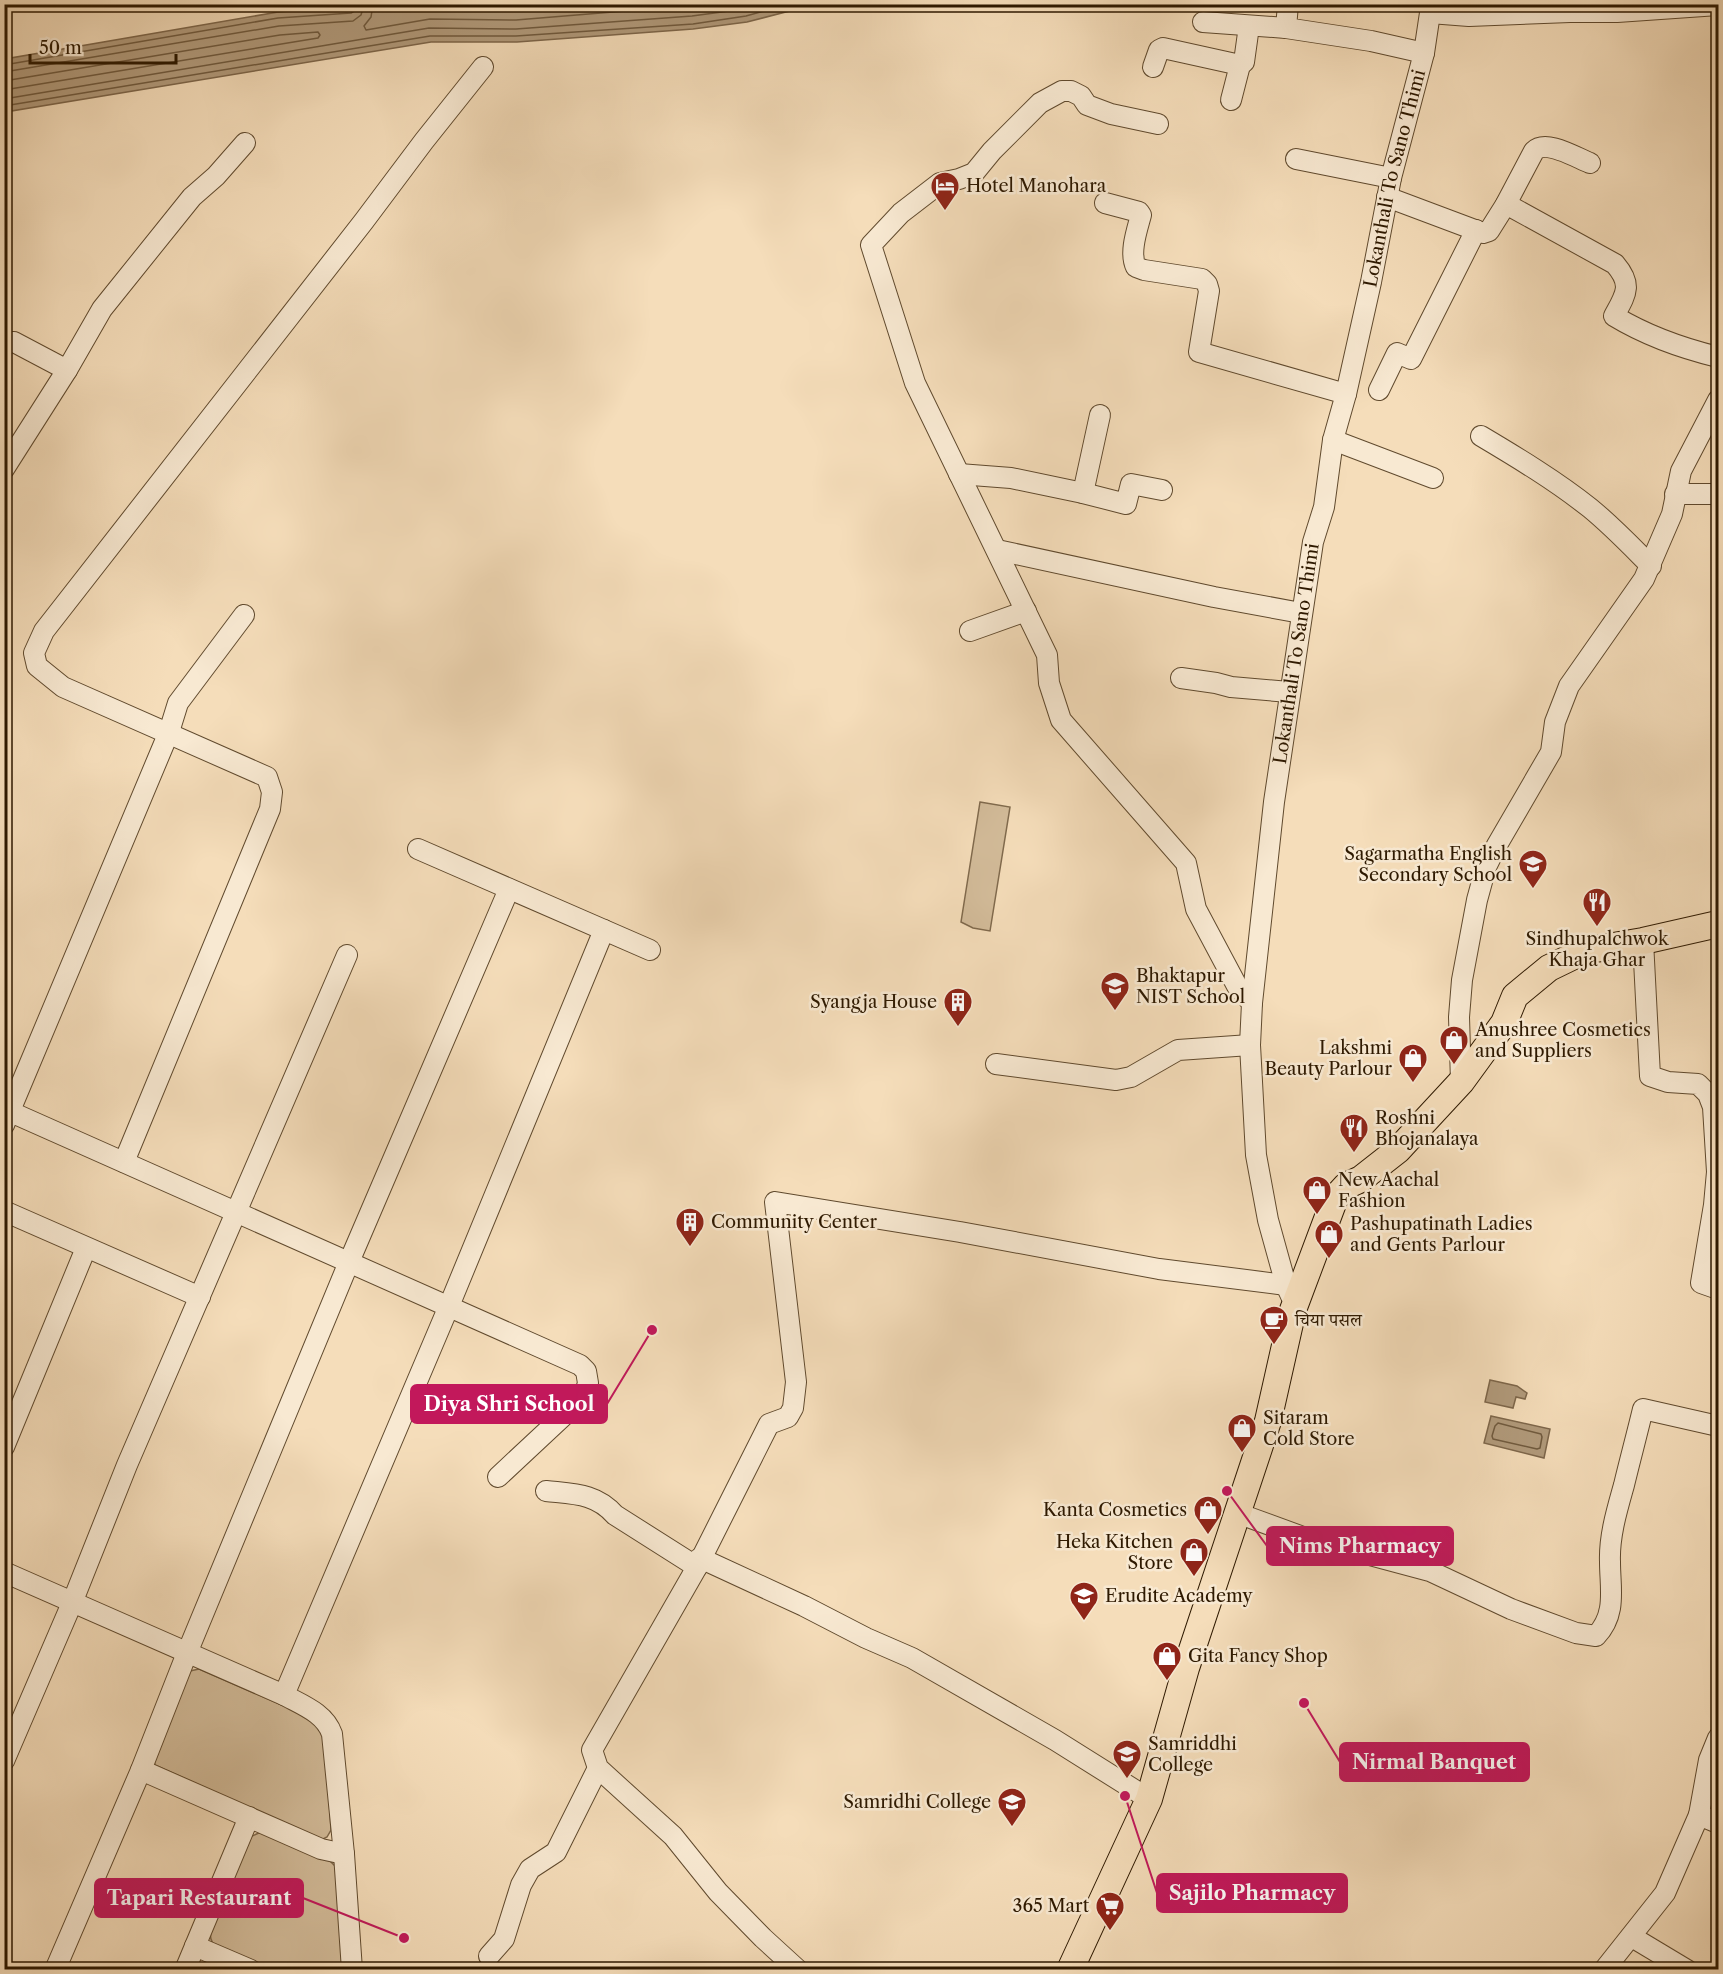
<svg xmlns="http://www.w3.org/2000/svg" width="1723" height="1974" viewBox="0 0 1723 1974" font-family="'Libre Caslon Text','Noto Serif Devanagari',serif">
<style>
.green{fill:#d3bc9a;stroke:#806a4d;stroke-width:1.5}
.water{fill:#b19a7b;stroke:#7d664a;stroke-width:1.5}
.lines{fill:none;stroke-linecap:round;stroke-linejoin:round}
.shore{stroke:#705a3e;stroke-width:1.5}
.minor-casing{stroke:#604a2e;stroke-width:22}
.major-casing{stroke:#2e1900;stroke-width:28}
.minor{stroke:#f8e9d2;stroke-width:20}
.major{stroke:#f5ddba;stroke-width:26}
.labels{text-anchor:middle;dominant-baseline:central;stroke-width:5;stroke-linejoin:round;paint-order:stroke}
.street-label{font-size:18px;fill:#2e1900;stroke:#f8e9d2}
.poi-label{font-size:18px;fill:#2e1900;stroke:#f8e9d2;text-anchor:start}
.leader{fill:none;stroke:#c2185b;stroke-width:2}
.callout-dot{fill:#c2185b;stroke:#f8e9d2;stroke-width:2}
.callout{fill:#c2185b;stroke:#c2185b;stroke-width:2}
.callout-label{font-size:20px;text-anchor:middle;font-weight:bold;fill:#fff}
</style>
<rect width="100%" height="100%" fill="#f5ddba"/>
<filter id="stains"><feTurbulence type="fractalNoise" baseFrequency=".00333" numOctaves="4"/><feColorMatrix values="0 0 0 0 .2 0 0 0 0 .09 0 0 0 0 .02 0 0 0 .5 -.17"/></filter>
<radialGradient id="worn" r=".72"><stop offset=".6" stop-color="#630" stop-opacity="0"/><stop offset="1" stop-color="#630" stop-opacity=".3"/></radialGradient>
<g class="green">
<polygon points="980,802 1010,807 990,931 973,928 961,922"/>
<polygon points="199,1669 316,1720 325,1735 331,1830 327,1837 321,1840 155,1765 154,1761 190,1671"/>
<path d="M261 1832 329 1860 336 1867 344 1969H272L216 1947C210 1942 210 1936 211 1929L250 1837Z"/>
</g>
<g class="water">
<polygon points="380,4 813,4 813,5 747,22 693,29 517,42 431,42 5,112 5,59 278,12"/>
<polygon points="1490,1380 1517,1386 1527,1393 1525,1399 1516,1397 1513,1408 1485,1402"/>
<polygon points="1491,1416 1550,1429 1544,1458 1484,1443"/>
</g>
<g class="lines">
<g class="shore">
<polyline points="373,4 371,17 364,26 366,30 430,19 516,20 710,4"/>
<polyline points="4,65 278,18 351,13 356,10 357,4"/>
<polyline points="4,72 279,26 353,21 361,15 364,4"/>
<polyline points="4,81 280,35 318,32 320,35 318,38 4,90"/>
<polyline points="4,99 429,28 516,29 692,16 744,9 761,4"/>
<polyline points="4,106 430,36 516,36 693,24 746,16 790,4"/>
<polygon points="1498,1423 1541,1434 1542,1437 1540,1448 1537,1449 1493,1439 1492,1436 1495,1426"/>
</g>
<g class="minor-casing">
<g id="minor">
<polyline points="1288,4 1286,28 1371,41 1424,53"/>
<polyline points="1430,13 1469,16 1570,12 1617,12 1718,5"/>
<polyline points="1203,22 1286,28"/>
<polyline points="1153,67 1159,50 1163,48 1240,65 1244,62 1249,26"/>
<polyline points="1231,100 1240,65"/>
<polyline points="1158,124 1111,114 1087,105 1081,96 1071,91 1062,91 1040,103 992,151 974,173 959,179 940,183 901,213 871,245 915,383 1047,655 1049,683 1061,720 1186,863 1196,909 1237,986 1252,1003"/>
<polyline points="1296,159 1391,178"/>
<path d="M1387 197 1483 233 1489 231 1506 204 1534 151C1546 139 1575 157 1590 163"/>
<path d="M1105 203 1139 212 1141 215C1137 230 1129 253 1136 267L1144 270 1202 279 1207 284 1209 291 1199 352 1346 394"/>
<path d="M1506 204 1615 264C1633 285 1626 294 1614 316 1647 336 1681 348 1718 357"/>
<polyline points="4,342 14,342 67,370"/>
<polyline points="1379,390 1397,353 1411,359 1476,230"/>
<path d="M1481 436C1518 458 1556 481 1590 508 1612 526 1631 546 1651 566"/>
<polyline points="1333,440 1433,478"/>
<polyline points="4,469 67,370 102,309 192,197 216,176 245,143"/>
<polyline points="959,474 1011,478 1083,493 1126,504 1131,484 1162,490"/>
<polyline points="1083,493 1100,415"/>
<polyline points="1675,494 1718,494"/>
<polyline points="997,550 1214,597 1301,613"/>
<polyline points="970,631 1026,611"/>
<polyline points="1181,678 1216,683 1231,687 1289,692"/>
<polyline points="418,849 650,950"/>
<polyline points="1643,941 1650,1076 1668,1082 1698,1084 1708,1094 1713,1107 1717,1172 1714,1205 1701,1283 1718,1289"/>
<polyline points="996,1064 1116,1080 1131,1077 1178,1050 1250,1045"/>
<polyline points="1461,1082 1459,1017 1462,980 1477,900 1486,867 1497,845 1551,752 1555,722 1569,686 1644,579 1672,514 1681,471 1718,400"/>
<polyline points="4,1109 580,1365 586,1371 588,1383 585,1393 573,1407 498,1477"/>
<polyline points="4,1125 169,732 178,703 244,615"/>
<polyline points="124,1162 270,809 272,792 267,777 63,687 37,666 34,653 44,631 364,221 424,141 483,67"/>
<polyline points="4,1211 200,1297"/>
<path id="s1" d="M1291 1296 1286 1285 1268 1220 1256 1155 1250 1045 1252 1003 1274 802 1313 542 1324 507 1333 440 1346 394 1371 282 1391 178 1424 53 1430 13 1429 4"/>
<polyline points="4,1447 86,1248"/>
<path d="M546 1491C573 1494 596 1493 615 1515L697 1567"/>
<path d="M1237 1513 1303 1537 1430 1571 1511 1609 1576 1633 1596 1636C1617 1614 1610 1589 1610 1562 1609 1536 1617 1510 1624 1485 1630 1460 1637 1434 1643 1409L1718 1426"/>
<polyline points="700,1558 804,1606 866,1638 912,1658 1055,1740 1149,1799"/>
<polyline points="4,1572 284,1695 449,1306 604,930"/>
<path d="M284 1695C302 1705 325 1713 332 1734L344 1854 352 1970"/>
<polyline points="4,1761 72,1603 127,1465 347,955"/>
<polyline points="141,1770 321,1849 344,1854"/>
<polyline points="1699,1815 1709,1760 1718,1738"/>
<polyline points="1632,1937 1687,1970"/>
<polyline points="195,1946 251,1970"/>
<polyline points="489,1956 504,1939 521,1885 530,1869 556,1852 598,1768"/>
<polyline points="55,1970 141,1770 187,1653 349,1262 509,889"/>
<polyline points="185,1970 249,1817"/>
<polyline points="798,1970 763,1938 718,1892 673,1836 598,1768 592,1750 697,1567 769,1424 788,1417 793,1408 796,1382 775,1202 960,1232 1159,1269 1286,1285"/>
<polyline points="1604,1970 1665,1893 1699,1815 1718,1823"/>
</g>
</g>
<g class="major-casing">
<polyline id="major" points="1070,1970 1149,1799 1186,1668 1268,1421 1293,1310 1335,1198 1346,1186 1361,1179 1398,1150 1461,1082 1504,1023 1515,996 1549,968 1584,951 1643,941 1718,924"/>
</g>
<use href="#minor" class="minor"/>
<use href="#major" class="major"/>
</g>
<defs>
<g id="hotel-pin" transform="scale(1.5)"><path d="M0 17L-7.5 6A9.5 9.5 0 1 1 7.5 6Z" fill="#8f2418" stroke="#f8e9d2"/><path d="M-6-4.5h1.5V1H6V5H4.5V3h-9V5H-6ZM-4 0a1.8 1.8 0 1 1 3.6 0ZM.5 0V-2.5h3Q6-2.5 6 0Z" fill="#fff"/></g>
<g id="school-pin" transform="scale(1.5)"><path d="M0 17L-7.5 6A9.5 9.5 0 1 1 7.5 6Z" fill="#8f2418" stroke="#f8e9d2"/><path d="M0-5L7-2L0 1L-7-2ZM-4 1L0 2.5L4 1V4Q0 6-4 4Z" fill="#fff"/></g>
<g id="restaurant-pin" transform="scale(1.5)"><path d="M0 17L-7.5 6A9.5 9.5 0 1 1 7.5 6Z" fill="#8f2418" stroke="#f8e9d2"/><path d="M-5-6h1v4h1v-4h1v4h1v-4h1v5L-1.5 .5V6h-2V.5L-5-1ZM5-6V6H3V1.5H1.5Q1.5-4 5-6Z" fill="#fff"/></g>
<g id="building-pin" transform="scale(1.5)"><path d="M0 17L-7.5 6A9.5 9.5 0 1 1 7.5 6Z" fill="#8f2418" stroke="#f8e9d2"/><path d="M-4-6H4V6H1V3H-1V6H-4ZM-2.5-4.3h1.7v1.8h-1.7ZM.8-4.3h1.7v1.8H.8ZM-2.5-1h1.7V.8h-1.7ZM.8-1h1.7V.8H.8Z" fill="#fff"/></g>
<g id="shop-pin" transform="scale(1.5)"><path d="M0 17L-7.5 6A9.5 9.5 0 1 1 7.5 6Z" fill="#8f2418" stroke="#f8e9d2"/><path d="M-5-2.5h2.3a2.7 3.5 0 0 1 5.4 0H5L5.5 6h-11ZM-1.5-2.5h3a1.5 2.3 0 0 0-3 0Z" fill="#fff"/></g>
<g id="cafe-pin" transform="scale(1.5)"><path d="M0 17L-7.5 6A9.5 9.5 0 1 1 7.5 6Z" fill="#8f2418" stroke="#f8e9d2"/><path d="M-5.5-4.5H6V0H3Q3 3.5 0 3.5H-2.5Q-5.5 3.5-5.5 0ZM3-3.2v2h1.7v-2ZM-6 4.5H4V6H-6Z" fill="#fff"/></g>
<g id="university-pin" transform="scale(1.5)"><path d="M0 17L-7.5 6A9.5 9.5 0 1 1 7.5 6Z" fill="#8f2418" stroke="#f8e9d2"/><path d="M0-5L7-2L0 1L-7-2ZM-4 1L0 2.5L4 1V4Q0 6-4 4Z" fill="#fff"/></g>
<g id="supermarket-pin" transform="scale(1.5)"><path d="M0 17L-7.5 6A9.5 9.5 0 1 1 7.5 6Z" fill="#8f2418" stroke="#f8e9d2"/><path d="M-6-5.5h2.5l.6 2H6L4.5 2H-2.5L-4.4-4H-6ZM-1.5 3.2a1.3 1.3 0 1 0 .1 0ZM3 3.2a1.3 1.3 0 1 0 .1 0Z" fill="#fff"/></g>
</defs>
<g fill-rule="evenodd">
<use href="#hotel-pin" x="945" y="186"/>
<use href="#school-pin" x="1533" y="864"/>
<use href="#restaurant-pin" x="1597" y="902"/>
<use href="#school-pin" x="1115" y="986"/>
<use href="#building-pin" x="958" y="1002"/>
<use href="#shop-pin" x="1454" y="1040"/>
<use href="#shop-pin" x="1413" y="1058"/>
<use href="#restaurant-pin" x="1354" y="1128"/>
<use href="#shop-pin" x="1317" y="1190"/>
<use href="#building-pin" x="690" y="1222"/>
<use href="#shop-pin" x="1329" y="1234"/>
<use href="#cafe-pin" x="1274" y="1320"/>
<use href="#shop-pin" x="1242" y="1428"/>
<use href="#shop-pin" x="1208" y="1510"/>
<use href="#shop-pin" x="1194" y="1552"/>
<use href="#school-pin" x="1084" y="1596"/>
<use href="#shop-pin" x="1167" y="1656"/>
<use href="#university-pin" x="1127" y="1754"/>
<use href="#university-pin" x="1012" y="1802"/>
<use href="#supermarket-pin" x="1110" y="1906"/>
</g>
<g class="labels">
<g class="street-label">
<text stroke="none"><textPath href="#s1" startOffset="1136">Lokanthali To Sano Thimi</textPath></text>
<text stroke="none"><textPath href="#s1" startOffset="650">Lokanthali To Sano Thimi</textPath></text>
</g>
<g class="poi-label">
<text x="966" y="186">Hotel Manohara</text>
<text x="1512" y="854" text-anchor="end">Sagarmatha English<tspan x="1512" dy="21">Secondary School</tspan></text>
<text x="1597" y="939" text-anchor="middle">Sindhupalchwok<tspan x="1597" dy="21">Khaja Ghar</tspan></text>
<text x="1136" y="976">Bhaktapur<tspan x="1136" dy="21">NIST School</tspan></text>
<text x="937" y="1002" text-anchor="end">Syangja House</text>
<text x="1475" y="1030">Anushree Cosmetics<tspan x="1475" dy="21">and Suppliers</tspan></text>
<text x="1392" y="1048" text-anchor="end">Lakshmi<tspan x="1392" dy="21">Beauty Parlour</tspan></text>
<text x="1375" y="1118">Roshni<tspan x="1375" dy="21">Bhojanalaya</tspan></text>
<text x="1338" y="1180">New Aachal<tspan x="1338" dy="21">Fashion</tspan></text>
<text x="711" y="1222">Community Center</text>
<text x="1350" y="1224">Pashupatinath Ladies<tspan x="1350" dy="21">and Gents Parlour</tspan></text>
<text x="1295" y="1320">चिया पसल</text>
<text x="1263" y="1418">Sitaram<tspan x="1263" dy="21">Cold Store</tspan></text>
<text x="1187" y="1510" text-anchor="end">Kanta Cosmetics</text>
<text x="1173" y="1542" text-anchor="end">Heka Kitchen<tspan x="1173" dy="21">Store</tspan></text>
<text x="1105" y="1596">Erudite Academy</text>
<text x="1188" y="1656">Gita Fancy Shop</text>
<text x="1148" y="1744">Samriddhi<tspan x="1148" dy="21">College</tspan></text>
<text x="991" y="1802" text-anchor="end">Samridhi College</text>
<text x="1089" y="1906" text-anchor="end">365 Mart</text>
</g>
</g>
<path class="leader" d="M652 1330L607 1404M1227 1491L1267 1546M1304 1703L1340 1762M1125 1796L1157 1893M404 1938L303 1898"/>
<g class="callout-dot">
<circle cx="652" cy="1330" r="6"/>
<circle cx="1227" cy="1491" r="6"/>
<circle cx="1304" cy="1703" r="6"/>
<circle cx="1125" cy="1796" r="6"/>
<circle cx="404" cy="1938" r="6"/>
</g>
<g class="callout">
<rect x="411" y="1385" width="196" height="38" rx="6"/>
<rect x="1267" y="1527" width="186" height="38" rx="6"/>
<rect x="1340" y="1743" width="189" height="38" rx="6"/>
<rect x="1157" y="1874" width="190" height="38" rx="6"/>
<rect x="95" y="1879" width="208" height="38" rx="6"/>
</g>
<g class="callout-label">
<text x="509" y="1411">Diya Shri School</text>
<text x="1360" y="1553">Nims Pharmacy</text>
<text x="1434" y="1769">Nirmal Banquet</text>
<text x="1252" y="1900">Sajilo Pharmacy</text>
<text x="199" y="1905">Tapari Restaurant</text>
</g>
<rect width="1723" height="1974" fill="none" stroke="#f5ddba" stroke-width="24"/>
<rect x="6" y="6" width="1711" height="1962" fill="none" stroke="#2e1900" stroke-width="3"/>
<rect x="12" y="12" width="1699" height="1950" fill="none" stroke="#2e1900" stroke-width="1.5"/>
<path d="M30 54v9h146v-9" fill="none" stroke="#2e1900" stroke-width="3"/>
<text x="39" y="54" font-size="18" fill="#2e1900" stroke="#f8e9d2" stroke-width="4.5" paint-order="stroke">50 m</text>
<rect width="100%" height="100%" filter="url(#stains)"/>
<rect width="100%" height="100%" fill="url(#worn)"/>
</svg>
